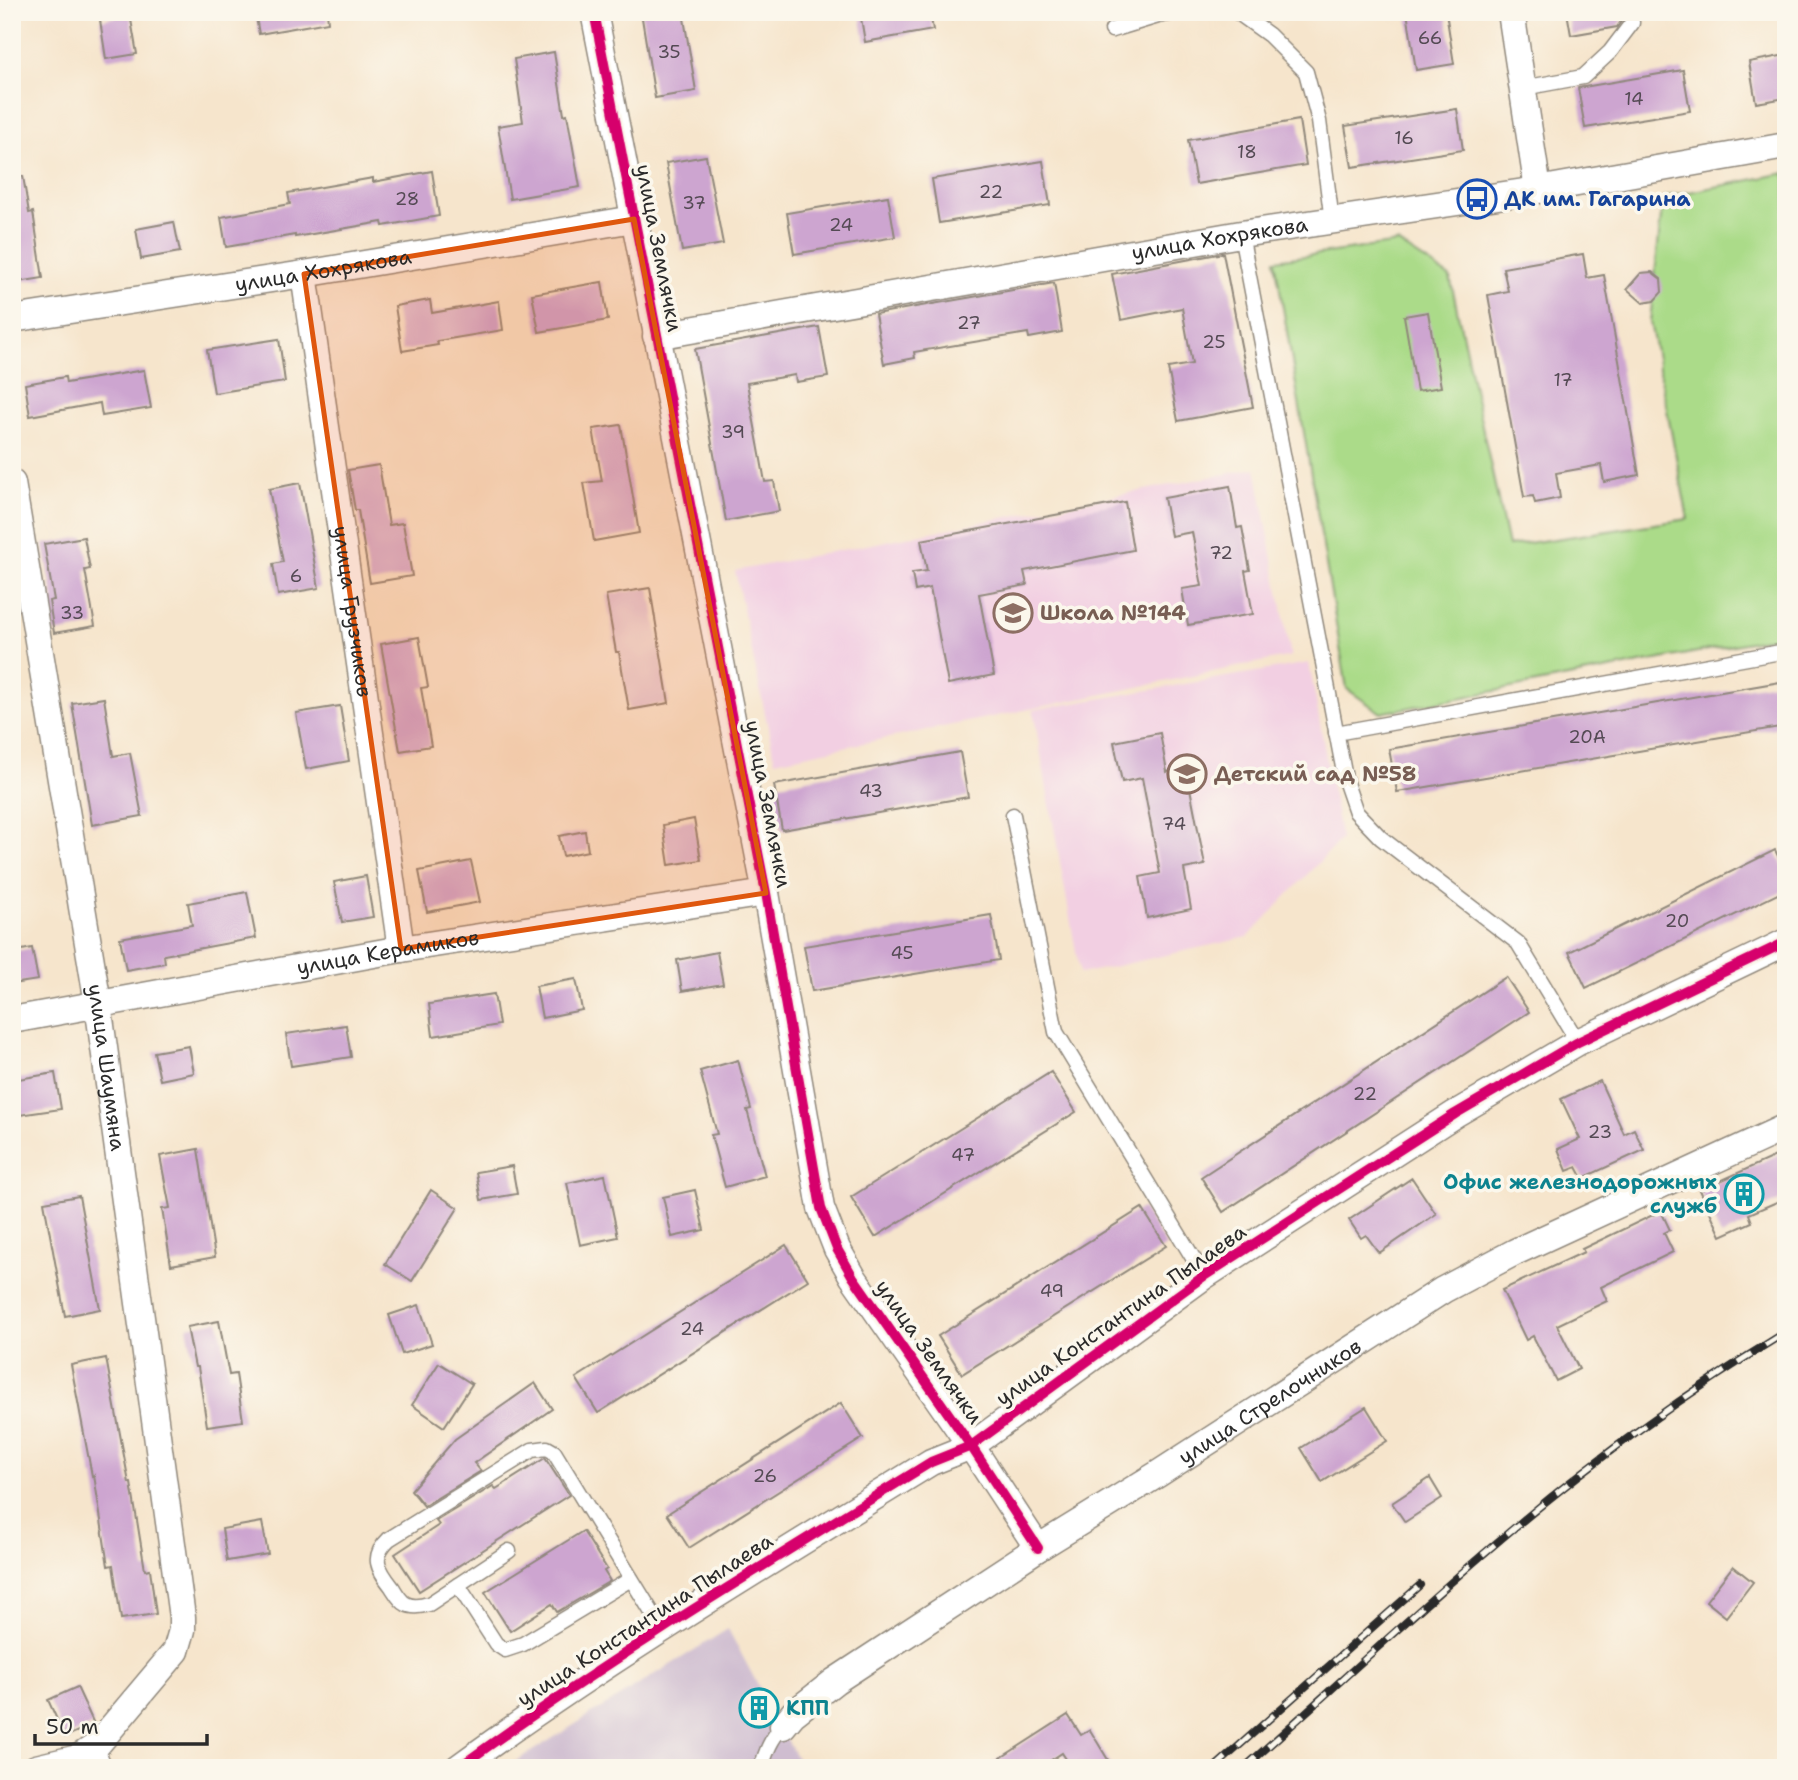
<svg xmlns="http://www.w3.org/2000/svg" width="1798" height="1780" viewBox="0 0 1798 1780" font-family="'Shantell Sans',sans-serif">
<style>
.built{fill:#f2cfe2}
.industrial{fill:#cfbdd0}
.green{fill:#abdb89;stroke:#6b835a;stroke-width:2}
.building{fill:#cda5d0}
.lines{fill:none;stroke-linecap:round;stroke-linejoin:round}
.service-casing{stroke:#90887c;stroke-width:17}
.minor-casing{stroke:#90887c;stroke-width:29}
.service{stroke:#fff;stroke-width:14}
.minor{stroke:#fff;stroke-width:26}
.rail-casing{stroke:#2b2b2b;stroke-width:8}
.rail{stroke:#fbf7ec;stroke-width:5;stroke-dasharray:16;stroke-linecap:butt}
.cycleway-casing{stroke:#fbf7ec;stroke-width:15}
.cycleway{stroke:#d6006c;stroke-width:10}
.marked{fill:#df570e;fill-opacity:0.2;stroke:#df570e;stroke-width:5;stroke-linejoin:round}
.labels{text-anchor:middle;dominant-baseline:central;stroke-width:7;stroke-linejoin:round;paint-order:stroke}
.number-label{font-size:18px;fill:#544a54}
.transit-label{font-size:21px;font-weight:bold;fill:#164399;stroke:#fbf7ec;text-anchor:start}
.street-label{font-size:21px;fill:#2b2b2b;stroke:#fbf7ec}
.education-label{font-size:21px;font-weight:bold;fill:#785e54;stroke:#fbf7ec;text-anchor:start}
.culture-label{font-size:21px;font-weight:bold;fill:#0d838f;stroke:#fbf7ec;text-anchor:end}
</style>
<rect width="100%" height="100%" fill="#fbf7ec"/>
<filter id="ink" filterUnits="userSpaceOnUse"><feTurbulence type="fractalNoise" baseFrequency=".0143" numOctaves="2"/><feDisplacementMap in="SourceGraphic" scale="14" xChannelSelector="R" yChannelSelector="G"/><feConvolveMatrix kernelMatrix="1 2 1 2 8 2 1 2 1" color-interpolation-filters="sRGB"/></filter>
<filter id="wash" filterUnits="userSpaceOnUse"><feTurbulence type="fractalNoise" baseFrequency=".00686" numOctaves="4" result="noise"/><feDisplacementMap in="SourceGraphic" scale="28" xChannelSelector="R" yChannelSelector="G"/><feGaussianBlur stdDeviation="1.57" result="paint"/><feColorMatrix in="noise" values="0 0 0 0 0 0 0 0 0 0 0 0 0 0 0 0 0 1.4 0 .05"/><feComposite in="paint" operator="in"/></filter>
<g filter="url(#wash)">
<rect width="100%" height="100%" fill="#f6e5cc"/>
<g class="built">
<polygon points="1256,468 1291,656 775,761 735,571"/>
<polygon points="1309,663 1341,839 1248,937 1080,974 1033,710"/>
</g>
<polygon class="industrial" points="728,1629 802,1768 505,1768"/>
<polygon class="green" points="1786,173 1786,635 1381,713 1347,689 1275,260 1398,243 1450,277 1508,546 1688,519 1650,322 1663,197"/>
<g id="blocks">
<g class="building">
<polygon points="255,12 327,12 328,22 259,34"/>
<polygon points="641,12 683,12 696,91 655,98"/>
<polygon points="860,12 930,12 933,30 865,42"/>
<polygon points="1407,12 1446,12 1454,64 1416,70"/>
<polygon points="1567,12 1621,12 1622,20 1617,27 1571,35"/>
<polygon points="130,14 137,54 106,59 100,20"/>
<polygon points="554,52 564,115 567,114 580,187 510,199 498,126 523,122 514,59"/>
<polygon points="1786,55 1786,98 1756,103 1749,62"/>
<polygon points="1683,70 1690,111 1585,128 1578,88"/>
<polygon points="1457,109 1463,150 1352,167 1345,126"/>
<polygon points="1299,120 1306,165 1196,184 1188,140"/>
<polygon points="706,156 723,244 682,251 666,163"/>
<polygon points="1043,161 1050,205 939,223 932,179"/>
<polygon points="432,171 439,216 383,226 382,222 295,237 295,235 226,247 221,217 290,204 288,193 373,178 373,182"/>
<polygon points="23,176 29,213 33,212 43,278 12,283 12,177"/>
<polygon points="888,196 895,237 794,254 787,213"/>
<polygon points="174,222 180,252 141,259 136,229"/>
<polygon points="1223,253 1253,407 1178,421 1168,368 1192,364 1182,308 1121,320 1112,274"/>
<polygon points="1583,254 1587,278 1604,275 1639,475 1604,482 1601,465 1556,473 1560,498 1535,503 1533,496 1524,497 1488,295 1508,291 1503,268"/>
<polygon points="1652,272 1661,279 1662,292 1654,301 1643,303 1627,289 1641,273"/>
<polygon points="602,282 608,320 539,332 532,294"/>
<polygon points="1054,283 1062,332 1029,338 1028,333 914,352 915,358 884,364 875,314"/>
<polygon points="430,300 432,313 499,301 503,330 437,341 438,345 402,351 395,306"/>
<polygon points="1428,312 1441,387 1417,391 1404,316"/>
<polygon points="819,327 828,377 796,382 795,375 747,383 765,482 774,481 779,511 726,521 695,349"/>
<polygon points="279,339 285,382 214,393 207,350"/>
<polygon points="144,370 151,408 102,416 100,403 30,416 25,384 65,377 66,383"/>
<polygon points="621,425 639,533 594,541 584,483 602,481 593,429"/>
<polygon points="379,465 389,525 403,523 412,576 370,583 358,510 355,510 348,470"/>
<polygon points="300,483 319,588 278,595 273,564 283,562 269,489"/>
<polygon points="1230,486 1237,528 1242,527 1250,570 1245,571 1253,614 1188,625 1182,589 1202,586 1192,532 1171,536 1164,498"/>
<polygon points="1125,502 1133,550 1024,571 1027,585 979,594 994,675 948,684 930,588 915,591 912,573 927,571 921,540"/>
<polygon points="84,537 90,569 85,570 95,626 54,633 49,601 54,600 44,544"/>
<polygon points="650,588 669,703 629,710 619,652 616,652 606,595"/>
<polygon points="419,637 428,687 421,688 431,746 400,751 381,644"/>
<polygon points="1786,681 1786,726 1397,792 1389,749"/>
<polygon points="104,698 113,756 130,753 142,816 92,825 72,703"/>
<polygon points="340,706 349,761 306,769 296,713"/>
<polygon points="1160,733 1167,772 1186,768 1205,865 1184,869 1191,909 1147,918 1140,877 1160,873 1142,778 1122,782 1114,742"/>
<polygon points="960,752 968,797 782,830 774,785"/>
<polygon points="694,819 701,860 669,865 663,825"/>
<polygon points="585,831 588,851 563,856 559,836"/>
<polygon points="1775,850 1786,872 1786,890 1586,988 1569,952"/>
<polygon points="471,861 480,902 427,912 419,871"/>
<polygon points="366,876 373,917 342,922 334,882"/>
<polygon points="247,892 256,938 164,955 165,963 126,970 120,938 192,925 188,903"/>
<polygon points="991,915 999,960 812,991 804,946"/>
<polygon points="32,948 38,980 12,984 12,952"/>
<polygon points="717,952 723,984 682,991 677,960"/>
<polygon points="1506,977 1529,1012 1223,1212 1201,1177"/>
<polygon points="576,979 582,1010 542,1018 536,986"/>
<polygon points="494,994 499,1025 433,1036 429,1004"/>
<polygon points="346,1025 351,1057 291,1066 286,1034"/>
<polygon points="189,1046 194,1073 160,1080 154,1052"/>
<polygon points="738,1060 751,1109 747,1110 765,1176 725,1187 711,1135 717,1134 700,1071"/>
<polygon points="1051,1072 1076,1112 875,1237 851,1197"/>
<polygon points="55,1073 61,1109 12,1116 12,1080"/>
<polygon points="1600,1081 1624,1134 1634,1129 1644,1150 1583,1178 1577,1167 1567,1171 1558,1149 1580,1139 1561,1099"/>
<polygon points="198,1149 215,1257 171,1265 162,1209 170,1208 160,1156"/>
<polygon points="1780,1154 1786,1166 1786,1198 1749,1214 1752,1222 1721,1236 1700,1190"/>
<polygon points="512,1166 517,1194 481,1200 476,1172"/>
<polygon points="605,1175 618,1237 580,1245 567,1183"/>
<polygon points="1412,1178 1436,1214 1379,1253 1366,1235 1361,1238 1349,1220"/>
<polygon points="431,1190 458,1208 412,1281 385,1264"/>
<polygon points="695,1190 704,1230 672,1237 663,1197"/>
<polygon points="79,1196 100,1309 65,1316 44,1202"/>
<polygon points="1142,1208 1166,1246 962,1374 938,1336"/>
<polygon points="1661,1211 1670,1230 1664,1233 1673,1252 1601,1287 1607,1301 1557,1325 1579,1369 1556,1381 1533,1336 1526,1340 1502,1290 1584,1252 1582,1249"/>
<polygon points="786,1245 808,1280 598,1413 576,1378"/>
<polygon points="419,1305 432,1344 402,1354 389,1315"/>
<polygon points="219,1321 229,1375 236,1374 243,1421 207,1426 198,1367 195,1367 187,1327"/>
<polygon points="106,1358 129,1483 131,1483 145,1570 150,1569 156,1614 121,1619 113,1565 108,1566 94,1475 92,1476 71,1365"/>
<polygon points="439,1363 472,1384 444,1427 412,1405"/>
<polygon points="535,1383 552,1409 474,1463 481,1471 424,1506 411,1490 455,1439"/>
<polygon points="841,1403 863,1438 689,1548 667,1514"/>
<polygon points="1366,1407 1387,1441 1322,1482 1301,1448"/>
<polygon points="545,1458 569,1495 419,1591 395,1554 439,1525 436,1521 493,1486 496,1489"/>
<polygon points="1430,1478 1442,1498 1405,1522 1392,1503"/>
<polygon points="262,1522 268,1554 227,1561 222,1529"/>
<polygon points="583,1531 607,1569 604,1571 610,1581 557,1612 552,1604 510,1631 485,1592"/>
<polygon points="1733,1566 1753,1582 1726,1617 1706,1601"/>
<polygon points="77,1687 94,1724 65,1737 48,1700"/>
<polygon points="1068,1715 1081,1735 1090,1730 1113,1768 1072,1768 1062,1753 1039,1768 985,1768"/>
</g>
</g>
</g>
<g filter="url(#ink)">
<use href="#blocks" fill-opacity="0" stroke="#90887c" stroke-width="2"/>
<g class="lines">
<g class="service-casing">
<g id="service">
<polyline points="1237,12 1269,35 1306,72 1319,121 1332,221"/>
<polyline points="1112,30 1158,16 1180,12"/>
<polyline points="1523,88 1583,77 1610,52 1632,23 1631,12"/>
<polyline points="1241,234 1346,783 1356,812 1381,838 1518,943 1578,1042"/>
<polyline points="1336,733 1786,651"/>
<polyline points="1013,815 1056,1032 1204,1276"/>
<path d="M509 1551 429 1604C422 1606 413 1608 406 1604 400 1601 396 1593 392 1587 378 1569 370 1557 389 1539L532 1450 547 1448 554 1452 662 1629"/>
<polyline points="458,1585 496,1644 505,1650 523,1644 631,1579"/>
<polyline points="96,1746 105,1768"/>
<path d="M761 1768C766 1752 771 1738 783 1726"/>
</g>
</g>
<g class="minor-casing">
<g id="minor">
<polyline points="594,12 766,893 821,1208 837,1249 853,1277 971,1446 1038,1548"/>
<polyline points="1511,12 1538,190"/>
<path id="s1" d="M304 274 401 949"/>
<path id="s2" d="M12 319 304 274 634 219"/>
<path id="s3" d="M656 336 1241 234 1538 190 1786 146"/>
<path id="s4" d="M12 483 98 1004 182 1617V1630L176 1651 96 1746 78 1758 36 1768"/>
<path id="s5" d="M12 1020 401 949 766 893"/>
<path id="s6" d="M783 1726 793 1714 835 1681 1038 1548 1158 1474 1443 1290 1515 1252 1786 1127"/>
<path d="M458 1768C610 1657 771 1561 931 1462L971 1446 1204 1276 1455 1114 1578 1042 1786 942"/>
</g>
</g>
<use href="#service" class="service"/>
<use href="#minor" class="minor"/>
<g class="rail-casing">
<g id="rail">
<polyline points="1214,1768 1420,1585"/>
<path d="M1244 1768C1334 1688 1422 1605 1514 1528 1599 1456 1691 1390 1786 1332"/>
</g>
</g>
<use href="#rail" class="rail"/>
<g class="cycleway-casing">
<g id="cycleway">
<polyline points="594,12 766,893 821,1208 837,1249 853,1277 971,1446 1038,1548"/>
<path d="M458 1768C610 1657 771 1561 931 1462L971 1446 1204 1276 1455 1114 1578 1042 1786 942"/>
</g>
</g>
<use href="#cycleway" class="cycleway"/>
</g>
</g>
<path class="marked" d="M634 219 766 893 401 949 304 274Z"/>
<defs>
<g id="bus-ring" transform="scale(2.0125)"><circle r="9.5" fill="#fbf7ec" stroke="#1a4fb4" stroke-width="1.5"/><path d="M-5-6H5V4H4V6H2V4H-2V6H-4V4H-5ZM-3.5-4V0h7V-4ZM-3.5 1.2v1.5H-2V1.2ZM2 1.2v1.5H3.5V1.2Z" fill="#1a4fb4"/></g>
<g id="school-ring" transform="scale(2.0125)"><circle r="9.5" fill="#fbf7ec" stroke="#8d6e63" stroke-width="1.5"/><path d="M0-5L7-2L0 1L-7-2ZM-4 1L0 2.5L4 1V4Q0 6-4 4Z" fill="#8d6e63"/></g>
<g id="building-ring" transform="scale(2.0125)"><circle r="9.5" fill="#fbf7ec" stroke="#0f9aa8" stroke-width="1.5"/><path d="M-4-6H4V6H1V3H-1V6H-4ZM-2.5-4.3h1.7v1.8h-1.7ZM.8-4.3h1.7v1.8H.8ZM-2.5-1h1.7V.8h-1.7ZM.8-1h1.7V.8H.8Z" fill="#0f9aa8"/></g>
</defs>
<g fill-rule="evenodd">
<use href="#bus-ring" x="1477" y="199"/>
<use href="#school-ring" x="1013" y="613"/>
<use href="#school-ring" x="1187" y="774"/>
<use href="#building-ring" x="1744" y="1194"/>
<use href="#building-ring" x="759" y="1708"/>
</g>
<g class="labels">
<g class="number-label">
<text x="1430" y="38">66</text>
<text x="669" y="52">35</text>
<text x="1634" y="99">14</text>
<text x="1404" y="138">16</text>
<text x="1247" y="152">18</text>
<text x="991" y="192">22</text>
<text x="407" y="199">28</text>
<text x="694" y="203">37</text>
<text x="841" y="225">24</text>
<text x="969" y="323">27</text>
<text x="1214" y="342">25</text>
<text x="1563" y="380">17</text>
<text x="733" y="432">39</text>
<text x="1221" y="553">72</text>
<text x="296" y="576">6</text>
<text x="72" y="613">33</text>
<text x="1587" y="737">20А</text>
<text x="871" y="791">43</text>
<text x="1174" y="824">74</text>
<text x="1677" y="921">20</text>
<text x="902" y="953">45</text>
<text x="1365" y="1094">22</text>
<text x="1600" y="1132">23</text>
<text x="963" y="1155">47</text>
<text x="1052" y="1291">49</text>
<text x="692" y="1329">24</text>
<text x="765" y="1476">26</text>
</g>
<g class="transit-label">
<text x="1504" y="199">ДК им. Гагарина</text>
</g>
<g class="street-label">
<text stroke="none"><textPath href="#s3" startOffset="572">улица Хохрякова</textPath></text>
<text transform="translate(659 248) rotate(79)">улица Землячки</text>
<text stroke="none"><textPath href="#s2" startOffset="315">улица Хохрякова</textPath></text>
<text stroke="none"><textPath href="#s1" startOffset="341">улица Грузчиков</textPath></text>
<text transform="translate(768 804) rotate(79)">улица Землячки</text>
<text stroke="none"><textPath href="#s5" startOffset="382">улица Керамиков</textPath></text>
<text stroke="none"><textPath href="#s4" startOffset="592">улица Шаумяна</textPath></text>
<text transform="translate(1121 1315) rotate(-35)">улица Константина Пылаева</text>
<text transform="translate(929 1352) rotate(55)">улица Землячки</text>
<text stroke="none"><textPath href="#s6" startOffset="586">улица Стрелочников</textPath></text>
<text transform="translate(645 1620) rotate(-33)">улица Константина Пылаева</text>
</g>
<g class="education-label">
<text x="1040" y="613">Школа №144</text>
<text x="1214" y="774">Детский сад №58</text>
</g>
<g class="culture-label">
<text x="1717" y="1182">Офис железнодорожных<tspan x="1717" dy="24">служб</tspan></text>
<text x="786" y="1708" text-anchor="start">КПП</text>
</g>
</g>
<rect width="1798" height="1780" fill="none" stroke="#fbf7ec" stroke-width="42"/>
<path d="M35 1734v10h172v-10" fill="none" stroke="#2b2b2b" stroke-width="3.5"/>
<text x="46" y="1734" font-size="21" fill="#2b2b2b" stroke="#fbf7ec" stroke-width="5" paint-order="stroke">50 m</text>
</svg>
